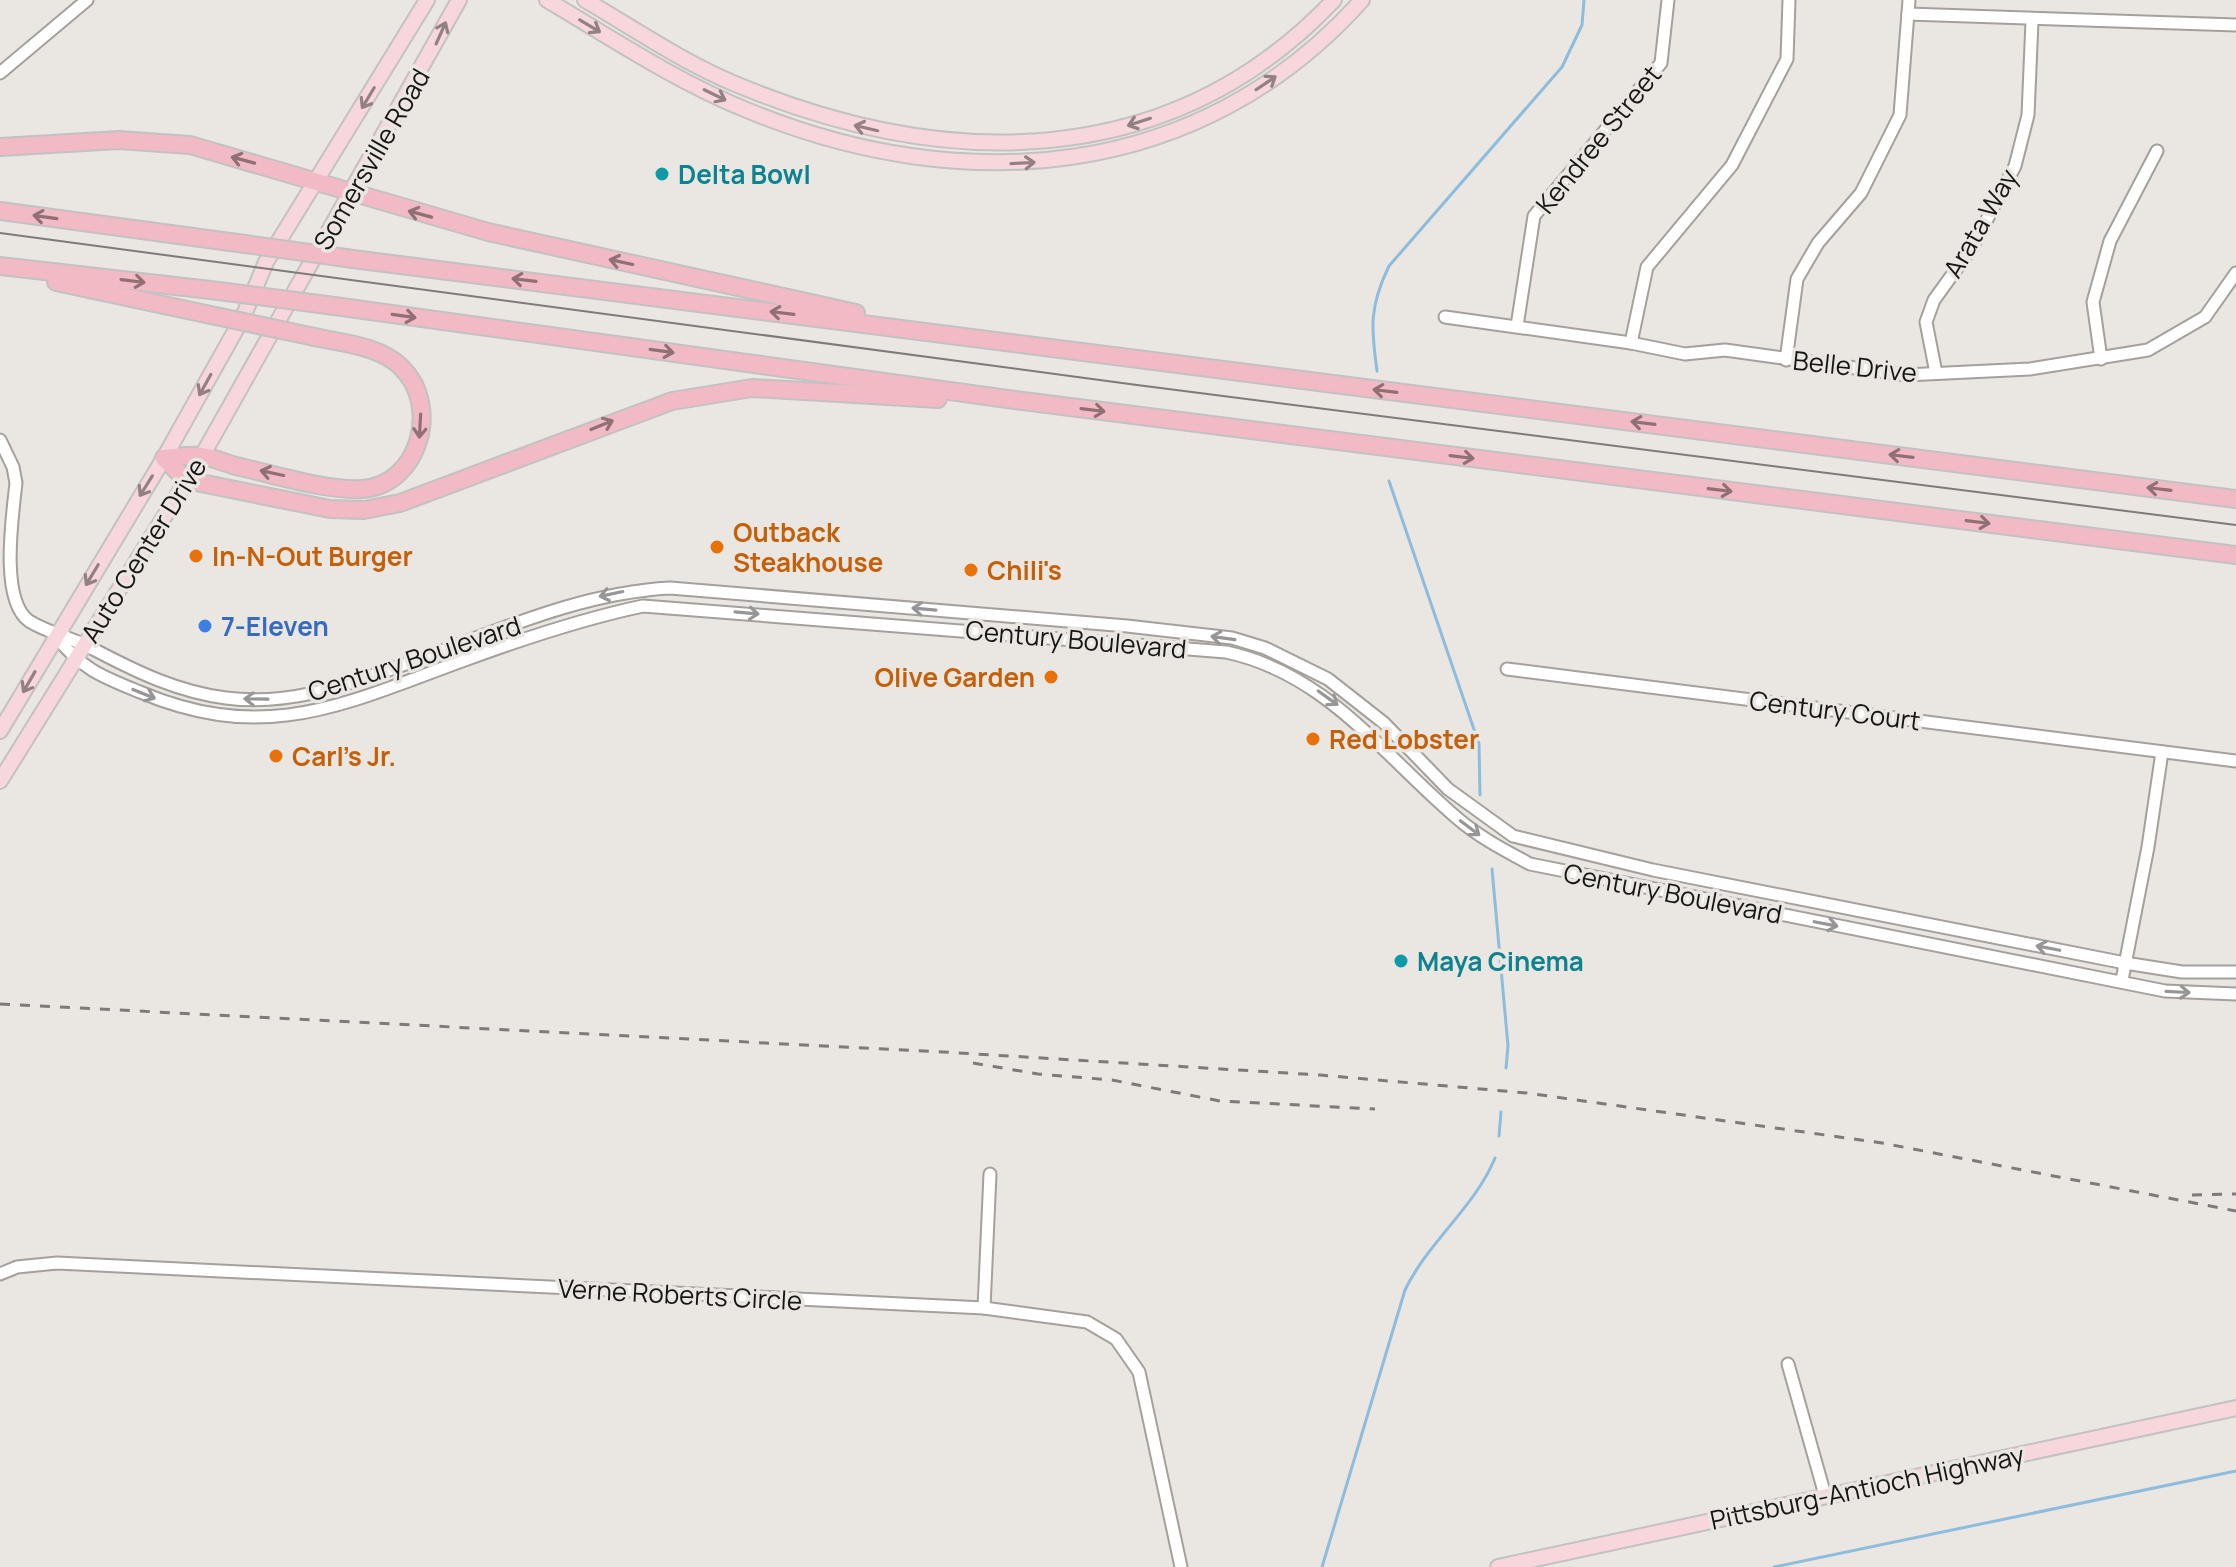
<svg xmlns="http://www.w3.org/2000/svg" width="2236" height="1567" viewBox="0 0 2236 1567" font-family="Manrope,sans-serif">
<style>
.lines{fill:none;stroke-linecap:round;stroke-linejoin:round}
.stream{stroke:#8dbcdd;stroke-width:3}
.minor-casing{stroke:#a4a09c;stroke-width:15}
.major-casing{stroke:#c3c2c2;stroke-width:18}
.highway-casing{stroke:#c3c2c2;stroke-width:20}
.minor{stroke:#fff;stroke-width:11}
.major{stroke:#f7d6dc;stroke-width:14}
.highway{stroke:#f1bac4;stroke-width:16}
.tram{stroke:#7d7a78;stroke-width:2}
.rail{stroke:#7d7a78;stroke-width:3;stroke-dasharray:10 10;stroke-linecap:butt}
.highway-bridge-casing{stroke:#c3c2c2;stroke-width:20;stroke-linecap:butt}
.highway-bridge{stroke:#f1bac4;stroke-width:16}
.oneway{stroke:#928082}
.oneway2{stroke:#8f7075}
.oneway3{stroke:#979696}
.culture-dot{fill:#0f9aa8;stroke:#eae6e2;stroke-width:3}
.food-dot{fill:#e8710a;stroke:#eae6e2;stroke-width:3}
.shop-dot{fill:#3f7fe0;stroke:#eae6e2;stroke-width:3}
.labels{text-anchor:middle;dominant-baseline:central;stroke-width:7;stroke-linejoin:round;paint-order:stroke}
.street-label{font-size:26px;fill:#171615;stroke:#eae6e2}
.culture-label{font-size:26px;font-weight:bold;fill:#0d838f;stroke:#eae6e2;text-anchor:start}
.food-label{font-size:26px;font-weight:bold;fill:#c56008;stroke:#eae6e2;text-anchor:start}
.shop-label{font-size:26px;font-weight:bold;fill:#366cbe;stroke:#eae6e2;text-anchor:start}
</style>
<rect width="100%" height="100%" fill="#eae6e2"/>
<g class="lines">
<g class="stream">
<path d="M1377 371C1371 328 1369 307 1389 266L1562 67 1582 25 1584 0"/>
<polyline points="1389,481 1479,744 1480,795"/>
<polyline points="1492,869 1508,1046 1506,1068"/>
<polyline points="1499,1136 1501,1112"/>
<path d="M1322 1567 1405 1290C1428 1242 1475 1207 1495 1158"/>
<polyline points="1774,1567 2236,1471"/>
</g>
<g class="minor-casing">
<g id="minor">
<polyline points="1908,14 2236,25"/>
<polyline points="0,73 87,0"/>
<polyline points="1445,317 1631,343 1685,354 1725,350 1906,375 2030,369 2148,350 2205,317 2236,273"/>
<polyline points="1517,326 1534,216 1661,63 1668,0"/>
<polyline points="1631,343 1647,267 1732,165 1787,59 1789,0"/>
<polyline points="2101,359 2093,302 2110,241 2157,151"/>
<polyline points="1786,360 1797,279 1818,243 1861,193 1900,115 1909,0"/>
<polyline points="1936,373 1926,322 1934,300 1973,246 2015,166 2028,115 2032,21"/>
<path d="M0 440 13 467 16 483C12 519 0 600 29 621 50 634 74 638 95 650 137 672 178 692 226 698 286 706 341 687 397 667 487 636 575 593 670 588L1127 626 1232 638 1265 648 1328 679 1384 723 1448 789 1513 836 1653 870 2125 963 2182 972H2236"/>
<path d="M56 636C81 669 103 677 140 692 266 745 344 704 462 661 522 639 581 619 643 606L1226 652C1326 673 1383 755 1457 818 1479 837 1504 850 1530 864L2165 991 2236 994"/>
<polyline points="1507,669 2236,761"/>
<polyline points="2122,980 2148,847 2162,752"/>
<polyline points="0,1274 17,1267 57,1263 984,1308 1087,1322 1116,1339 1139,1372 1181,1567"/>
<polyline points="984,1308 990,1174"/>
<polyline points="1788,1364 1825,1495"/>
</g>
</g>
<g class="major-casing">
<g id="major">
<path d="M547 0C613 39 677 82 749 111 964 199 1200 181 1362 0"/>
<path d="M585 0C633 28 681 61 733 83 942 171 1168 175 1334 0"/>
<polyline points="0,731 164,458 243,317 266,262 427,0"/>
<polyline points="0,781 202,456 459,0"/>
<polyline points="1498,1567 2236,1408"/>
</g>
</g>
<g class="highway-casing">
<g id="highway">
<polyline points="0,147 119,140 190,145 488,232 856,313"/>
<polyline points="0,211 245,244"/>
<polyline points="353,259 2236,499"/>
<polyline points="0,266 219,291"/>
<polyline points="56,282 206,314"/>
<polyline points="327,305 1015,400 2236,555"/>
<polyline points="164,458 186,480 330,509 364,510 400,503 672,401 752,388 938,399"/>
<path d="M164 458C176 457 189 455 201 456 212 457 225 463 236 466 272 474 326 491 362 489 420 485 441 405 401 367 379 345 340 343 310 336"/>
</g>
</g>
<use href="#minor" class="minor"/>
<use href="#major" class="major"/>
<use href="#highway" class="highway"/>
<polyline class="tram" points="0,233 1137,385 2236,525"/>
<g class="rail">
<polyline points="0,1004 943,1052 1320,1075 1527,1093 1882,1143 2236,1211"/>
<polyline points="973,1063 1038,1074 1112,1080 1220,1101 1375,1109"/>
<polyline points="2192,1195 2236,1194"/>
</g>
<g class="highway-bridge-casing">
<g id="highway-bridge">
<polyline points="245,244 353,259"/>
<polyline points="219,291 327,305"/>
<polyline points="206,314 310,336"/>
</g>
</g>
<use href="#highway-bridge" class="highway-bridge"/>
</g>
<defs><path id="oneway-shaft" d="M-6 0H5M1.5-3L5.5 0L1.5 3" fill="none" stroke-width="1.6" stroke-linecap="round" stroke-linejoin="round" transform="scale(2)"/></defs>
<g class="oneway">
<use href="#oneway-shaft" transform="translate(590 26) rotate(31)"/>
<use href="#oneway-shaft" transform="translate(441 33) rotate(-66)"/>
<use href="#oneway-shaft" transform="translate(1266 83) rotate(-34)"/>
<use href="#oneway-shaft" transform="translate(715 95) rotate(26)"/>
<use href="#oneway-shaft" transform="translate(368 98) rotate(121)"/>
<use href="#oneway-shaft" transform="translate(1139 122) rotate(162)"/>
<use href="#oneway-shaft" transform="translate(866 128) rotate(-167)"/>
<use href="#oneway-shaft" transform="translate(1023 163) rotate(-3)"/>
<use href="#oneway-shaft" transform="translate(205 385) rotate(119)"/>
<use href="#oneway-shaft" transform="translate(146 486) rotate(122)"/>
<use href="#oneway-shaft" transform="translate(92 575) rotate(121)"/>
<use href="#oneway-shaft" transform="translate(29 682) rotate(120)"/>
</g>
<g class="oneway2">
<use href="#oneway-shaft" transform="translate(243 160) rotate(-165)"/>
<use href="#oneway-shaft" transform="translate(420 214) rotate(-165)"/>
<use href="#oneway-shaft" transform="translate(45 217) rotate(-172)"/>
<use href="#oneway-shaft" transform="translate(621 262) rotate(-168)"/>
<use href="#oneway-shaft" transform="translate(524 280) rotate(-173)"/>
<use href="#oneway-shaft" transform="translate(133 281) rotate(7)"/>
<use href="#oneway-shaft" transform="translate(782 313) rotate(-173)"/>
<use href="#oneway-shaft" transform="translate(404 316) rotate(8)"/>
<use href="#oneway-shaft" transform="translate(662 351) rotate(8)"/>
<use href="#oneway-shaft" transform="translate(1385 391) rotate(-173)"/>
<use href="#oneway-shaft" transform="translate(1093 410) rotate(7)"/>
<use href="#oneway-shaft" transform="translate(1643 423) rotate(-173)"/>
<use href="#oneway-shaft" transform="translate(602 425) rotate(-22)"/>
<use href="#oneway-shaft" transform="translate(420 426) rotate(93)"/>
<use href="#oneway-shaft" transform="translate(1901 456) rotate(-173)"/>
<use href="#oneway-shaft" transform="translate(1462 457) rotate(7)"/>
<use href="#oneway-shaft" transform="translate(272 473) rotate(-168)"/>
<use href="#oneway-shaft" transform="translate(2159 489) rotate(-173)"/>
<use href="#oneway-shaft" transform="translate(1720 490) rotate(7)"/>
<use href="#oneway-shaft" transform="translate(1978 522) rotate(7)"/>
</g>
<g class="oneway3">
<use href="#oneway-shaft" transform="translate(611 594) rotate(168)"/>
<use href="#oneway-shaft" transform="translate(924 609) rotate(-175)"/>
<use href="#oneway-shaft" transform="translate(747 613) rotate(5)"/>
<use href="#oneway-shaft" transform="translate(1223 638) rotate(-172)"/>
<use href="#oneway-shaft" transform="translate(144 694) rotate(22)"/>
<use href="#oneway-shaft" transform="translate(1328 698) rotate(36)"/>
<use href="#oneway-shaft" transform="translate(256 699) rotate(-179)"/>
<use href="#oneway-shaft" transform="translate(1470 828) rotate(37)"/>
<use href="#oneway-shaft" transform="translate(1826 924) rotate(11)"/>
<use href="#oneway-shaft" transform="translate(2048 948) rotate(-169)"/>
<use href="#oneway-shaft" transform="translate(2178 992) rotate(3)"/>
</g>
<g class="culture-dot">
<circle cx="662" cy="174" r="8"/>
<circle cx="1401" cy="961" r="8"/>
</g>
<g class="food-dot">
<circle cx="717" cy="547" r="8"/>
<circle cx="196" cy="556" r="8"/>
<circle cx="971" cy="570" r="8"/>
<circle cx="1051" cy="677" r="8"/>
<circle cx="1313" cy="739" r="8"/>
<circle cx="276" cy="756" r="8"/>
</g>
<circle class="shop-dot" cx="205" cy="626" r="8"/>
<g class="labels">
<g class="street-label">
<text transform="translate(1598 139) rotate(-51)">Kendree Street</text>
<text transform="translate(371 159) rotate(-60)">Somersville Road</text>
<text transform="translate(1980 223) rotate(-60)">Arata Way</text>
<text transform="translate(1855 366) rotate(6)">Belle Drive</text>
<text transform="translate(143 550) rotate(-58)">Auto Center Drive</text>
<text transform="translate(1076 639) rotate(5)">Century Boulevard</text>
<text transform="translate(414 658) rotate(-18)">Century Boulevard</text>
<text transform="translate(1835 710) rotate(7)">Century Court</text>
<text transform="translate(1673 893) rotate(11)">Century Boulevard</text>
<text transform="translate(680 1294) rotate(3)">Verne Roberts Circle</text>
<text transform="translate(1867 1487) rotate(-12)">Pittsburg-Antioch Highway</text>
</g>
<g class="culture-label">
<text x="678" y="174">Delta Bowl</text>
<text x="1417" y="961">Maya Cinema</text>
</g>
<g class="food-label">
<text x="733" y="532">Outback<tspan x="733" dy="30">Steakhouse</tspan></text>
<text x="212" y="556">In-N-Out Burger</text>
<text x="987" y="570">Chili's</text>
<text x="1035" y="677" text-anchor="end">Olive Garden</text>
<text x="1329" y="739">Red Lobster</text>
<text x="292" y="756">Carl's Jr.</text>
</g>
<g class="shop-label">
<text x="221" y="626">7-Eleven</text>
</g>
</g>
</svg>
